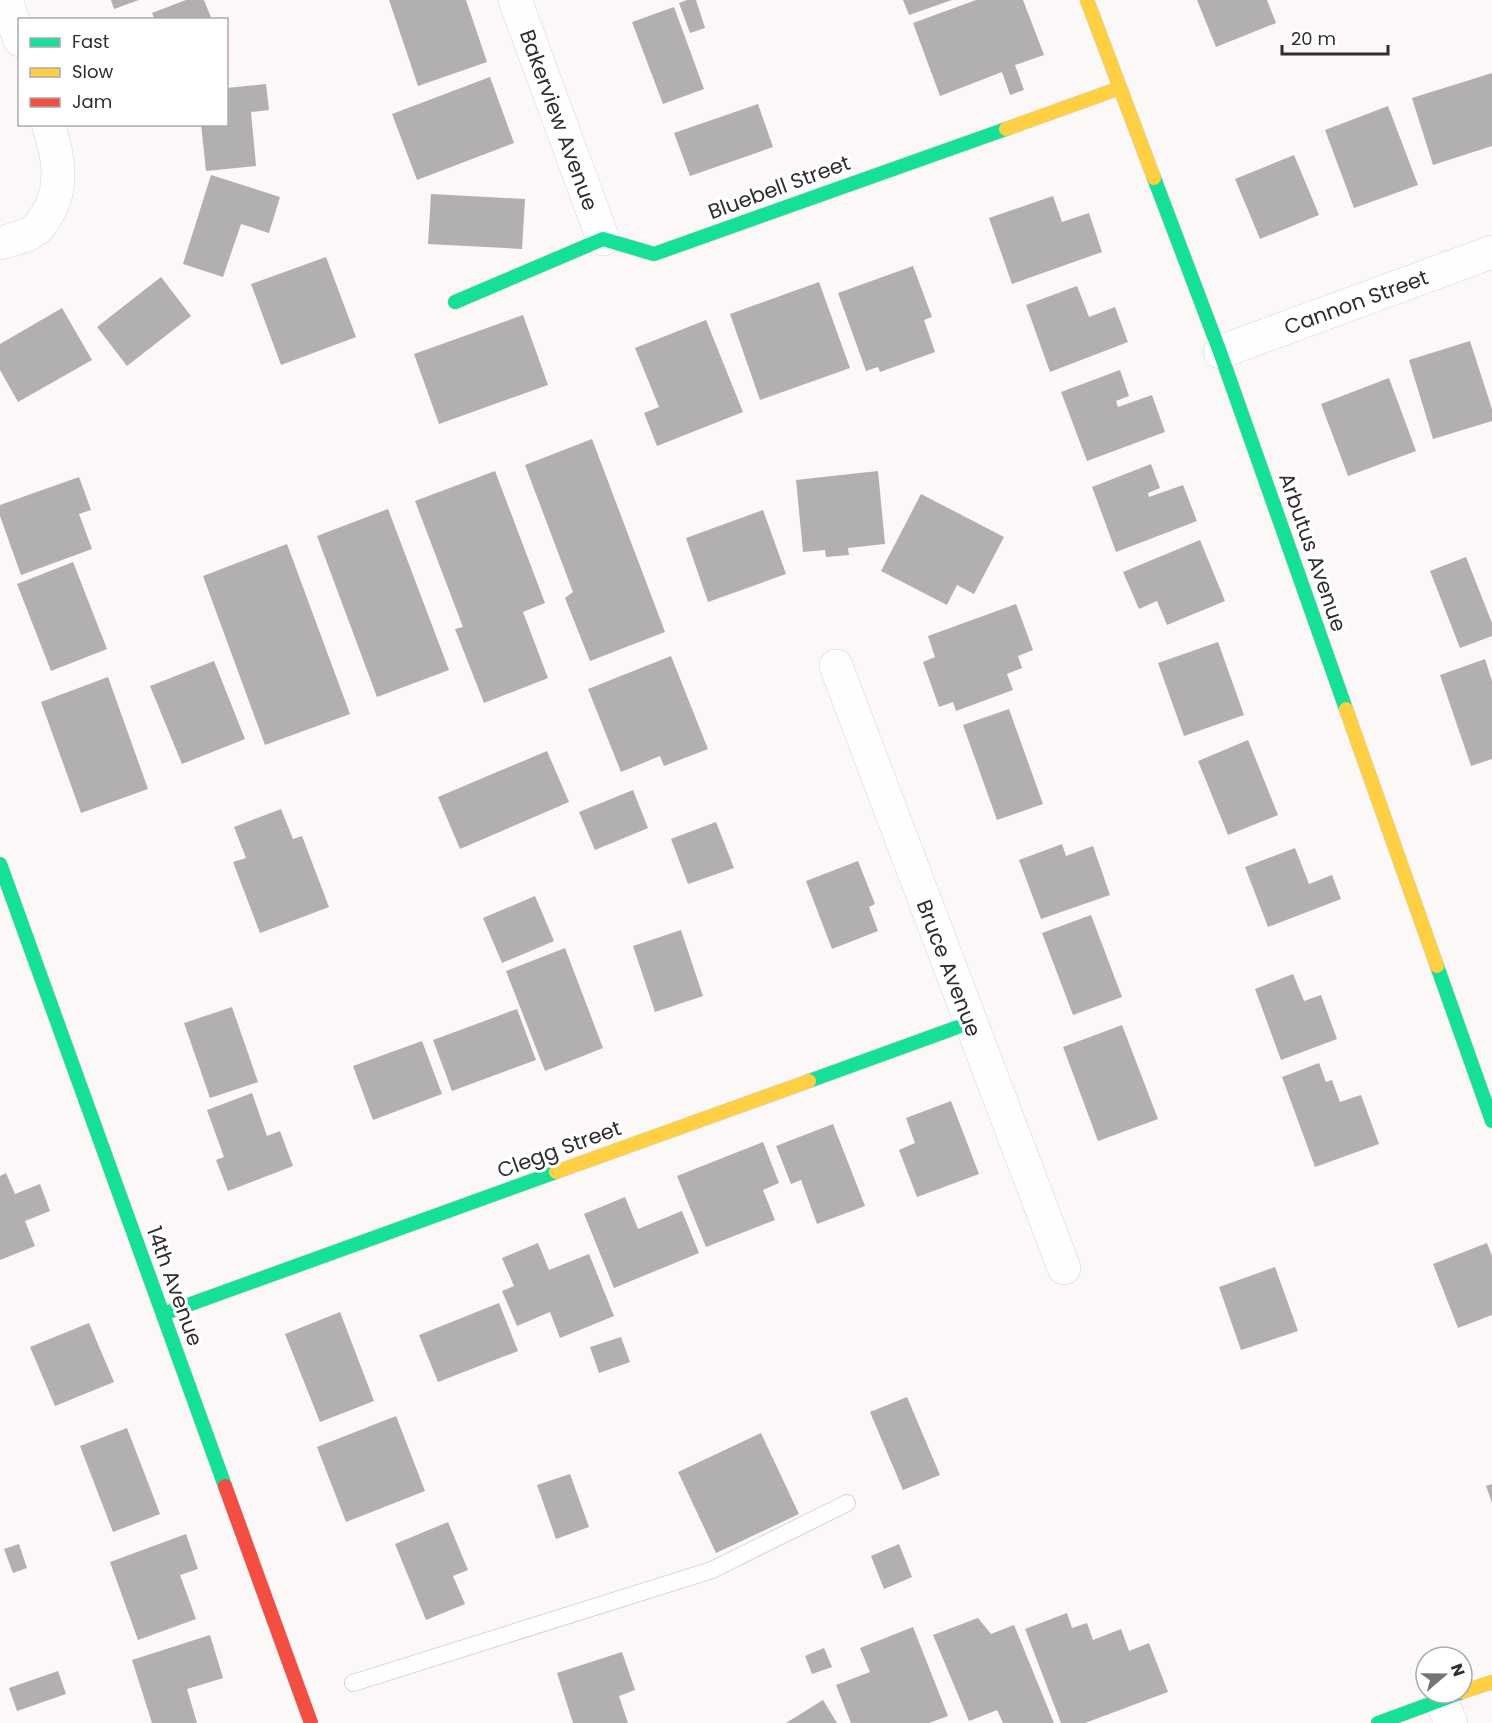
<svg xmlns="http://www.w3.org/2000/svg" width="1492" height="1723" viewBox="0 0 1492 1723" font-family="Poppins,sans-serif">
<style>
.building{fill:#b2afaf}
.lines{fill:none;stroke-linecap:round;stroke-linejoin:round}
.lane-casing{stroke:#d6d4d3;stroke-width:18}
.street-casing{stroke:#d6d4d3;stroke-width:34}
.fast-casing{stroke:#d6d4d3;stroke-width:15}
.slow-casing{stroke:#d6d4d3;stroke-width:15}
.jam-casing{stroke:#d6d4d3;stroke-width:15}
.lane{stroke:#fefefe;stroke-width:16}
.street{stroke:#fefefe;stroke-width:33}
.fast{stroke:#16e098;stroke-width:14}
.slow{stroke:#ffcf43;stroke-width:14}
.jam{stroke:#f24e42;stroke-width:14}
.labels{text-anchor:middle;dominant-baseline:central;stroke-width:6;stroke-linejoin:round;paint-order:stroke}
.street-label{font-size:21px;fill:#302e2d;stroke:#fff}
</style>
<rect width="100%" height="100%" fill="#fbf8f7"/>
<g class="building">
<polygon points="111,0 139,0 114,9"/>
<polygon points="186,0 204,0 212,20 155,20 152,13"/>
<polygon points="389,0 466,0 487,62 418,86"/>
<polygon points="687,0 696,0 705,28 690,33 679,3"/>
<polygon points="903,0 952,0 909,15"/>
<polygon points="976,0 1023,0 1044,55 1015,65 1024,90 1010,95 1002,72 940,96 913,23"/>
<polygon points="1197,0 1267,0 1276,23 1216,47"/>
<polygon points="674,7 704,89 663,104 632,22"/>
<polygon points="1492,73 1492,146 1433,165 1412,98"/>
<polygon points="490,77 514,143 417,180 392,114"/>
<polygon points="266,84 269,110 251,112 256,166 206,171 201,124 226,124 226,88"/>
<polygon points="758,104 773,147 690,176 674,133"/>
<polygon points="1388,106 1418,185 1354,208 1325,130"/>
<polygon points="1294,155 1319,215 1260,239 1235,179"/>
<polygon points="211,175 280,197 269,233 241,224 223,277 183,264"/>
<polygon points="431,194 525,199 522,249 428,244"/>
<polygon points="1053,196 1062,222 1089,213 1102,252 1012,284 989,218"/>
<polygon points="326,257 356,337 281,365 251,284"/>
<polygon points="913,266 932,317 924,320 935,352 880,372 878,367 866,371 838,293"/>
<polygon points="161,277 191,316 127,366 97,327"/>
<polygon points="819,282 850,368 760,400 730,314"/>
<polygon points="1077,286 1089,317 1115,307 1128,342 1050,372 1026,305"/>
<polygon points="62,308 92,360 18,402 0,370 0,344"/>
<polygon points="523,315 548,385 439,424 414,354"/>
<polygon points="706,320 743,412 657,446 644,413 659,407 635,348"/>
<polygon points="1470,341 1492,409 1492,421 1433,439 1409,360"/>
<polygon points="1120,370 1129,396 1116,401 1118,407 1152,395 1165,432 1087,461 1061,392"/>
<polygon points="1389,378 1416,451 1348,476 1321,404"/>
<polygon points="592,439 665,632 590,661 565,598 573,592 525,465"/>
<polygon points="1151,464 1160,488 1148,493 1149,497 1183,485 1197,521 1116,552 1092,487"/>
<polygon points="495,471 545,603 523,612 548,678 484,703 455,629 463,627 415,501"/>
<polygon points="878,471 885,544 848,548 849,555 826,557 825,550 803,552 796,480"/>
<polygon points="79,477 91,510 79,514 92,549 21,575 0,516 0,505"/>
<polygon points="921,494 1004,537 974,594 957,585 947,605 881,571"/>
<polygon points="388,509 449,670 377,697 317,536"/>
<polygon points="763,510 786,574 708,602 686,538"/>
<polygon points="1200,540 1225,601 1167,625 1157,601 1139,609 1123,572"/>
<polygon points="287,544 350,714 265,745 203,576"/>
<polygon points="1466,557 1492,623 1492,636 1460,648 1430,571"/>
<polygon points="73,562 107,649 51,671 17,584"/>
<polygon points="1016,604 1033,650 1018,656 1022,668 1007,674 1013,690 956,711 953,702 939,707 923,662 935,657 928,636"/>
<polygon points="1218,642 1244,715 1184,736 1158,663"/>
<polygon points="671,656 708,749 664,766 660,756 621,772 588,689"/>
<polygon points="1485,659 1492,681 1492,759 1471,766 1440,675"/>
<polygon points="214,661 245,739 182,764 150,686"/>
<polygon points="108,677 148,789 81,813 41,702"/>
<polygon points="1009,709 1043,804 997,820 963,725"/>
<polygon points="1248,740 1278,815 1228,835 1198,761"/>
<polygon points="547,751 569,802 460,849 438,797"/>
<polygon points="633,790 648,828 595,850 579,812"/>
<polygon points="281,809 293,839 302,836 329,907 260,933 233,862 246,858 234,827"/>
<polygon points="716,822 734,868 688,884 671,839"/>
<polygon points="1062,844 1066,856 1093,846 1110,895 1041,919 1019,860"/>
<polygon points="1295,848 1309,884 1332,875 1341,899 1268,927 1245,867"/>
<polygon points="858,861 875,904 869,907 878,931 832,949 806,881"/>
<polygon points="535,896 554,941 502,963 483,918"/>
<polygon points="1091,915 1122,997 1073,1015 1042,933"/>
<polygon points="681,930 703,996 655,1012 633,946"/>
<polygon points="565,948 603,1048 545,1071 506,971"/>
<polygon points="1293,974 1304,1001 1321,995 1337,1039 1281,1060 1255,989"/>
<polygon points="232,1007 258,1082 210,1098 184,1023"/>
<polygon points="517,1009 536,1060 452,1091 433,1040"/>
<polygon points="1122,1025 1158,1119 1098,1141 1063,1047"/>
<polygon points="422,1041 442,1094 373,1120 353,1066"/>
<polygon points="1319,1063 1326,1082 1332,1080 1340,1102 1361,1095 1379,1144 1315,1167 1282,1077"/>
<polygon points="252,1093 267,1136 280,1131 293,1166 228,1191 216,1160 224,1157 207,1110"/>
<polygon points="951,1101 979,1174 917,1197 899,1150 915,1143 906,1118"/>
<polygon points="833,1124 865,1206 817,1224 801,1180 791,1184 776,1146"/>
<polygon points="763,1142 779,1183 763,1190 775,1220 706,1247 677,1176"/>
<polygon points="6,1173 15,1194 40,1184 50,1211 25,1221 35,1246 0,1260 0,1176"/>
<polygon points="625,1197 638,1229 682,1211 699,1253 614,1288 584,1214"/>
<polygon points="538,1243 549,1270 589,1254 614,1316 560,1338 550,1312 517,1326 502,1291 514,1286 502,1258"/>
<polygon points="1487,1243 1492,1256 1492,1315 1458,1328 1433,1264"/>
<polygon points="1275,1267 1298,1331 1241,1350 1219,1287"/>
<polygon points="499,1303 518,1351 438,1382 419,1335"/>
<polygon points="340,1312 374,1401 320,1422 285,1334"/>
<polygon points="89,1323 114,1382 55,1406 30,1347"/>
<polygon points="621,1337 630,1362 599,1373 590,1347"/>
<polygon points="907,1397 940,1475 903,1490 870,1412"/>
<polygon points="396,1416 425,1491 346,1522 317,1447"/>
<polygon points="127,1428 160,1514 113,1532 80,1446"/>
<polygon points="761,1433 799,1514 716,1553 678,1472"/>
<polygon points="570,1474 589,1527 556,1539 537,1485"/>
<polygon points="1492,1484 1492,1503 1486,1486"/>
<polygon points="448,1522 468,1570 453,1576 465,1604 426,1620 395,1544"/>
<polygon points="186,1534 198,1569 180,1575 196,1619 138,1640 110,1562"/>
<polygon points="19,1544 27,1568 13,1573 4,1549"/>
<polygon points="899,1544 912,1577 884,1589 871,1556"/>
<polygon points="1067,1613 1072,1628 1087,1623 1093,1640 1121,1629 1129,1651 1149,1643 1168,1692 1085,1723 1061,1723 1025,1629"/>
<polygon points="978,1618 991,1634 1014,1625 1054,1723 1003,1723 997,1710 969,1721 933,1635"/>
<polygon points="913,1627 948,1716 929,1723 851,1723 836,1685 870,1672 860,1648"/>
<polygon points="210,1635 223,1678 187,1689 197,1723 152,1723 132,1660"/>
<polygon points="824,1648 832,1667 812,1674 805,1656"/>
<polygon points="622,1652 635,1690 619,1696 628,1723 573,1723 557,1673"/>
<polygon points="58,1671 66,1694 17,1711 9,1688"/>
<polygon points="823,1700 837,1723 786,1723"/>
</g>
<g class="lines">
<g class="lane-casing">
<polyline id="lane" points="353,1683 712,1570 847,1503"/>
</g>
<g class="street-casing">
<g id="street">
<polyline points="6,0 20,40"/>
<polyline points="515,0 603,239"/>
<path d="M0 243C10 240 27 237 35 230 39 228 42 222 44 219 65 191 59 156 48 124"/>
<polyline points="1220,352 1492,252"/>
<polyline points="836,666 1064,1268"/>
<polyline points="1441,1700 1451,1723"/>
</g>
</g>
<g class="fast-casing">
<g id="fast">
<polyline points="1154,178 1220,352 1346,709"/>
<polyline points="455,302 603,239 654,254 1006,129"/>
<polyline points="0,864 225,1486"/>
<polyline points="1437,966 1492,1121"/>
<polyline points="809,1081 969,1023"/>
<polyline points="163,1314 556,1172"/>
<polyline points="1378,1723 1460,1693"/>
</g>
</g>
<g class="slow-casing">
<g id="slow">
<polyline points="1087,0 1154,178"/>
<polyline points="1006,129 1120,88"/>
<polyline points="1346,709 1437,966"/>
<polyline points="556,1172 809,1081"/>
<polyline points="1462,1692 1492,1682"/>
</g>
</g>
<g class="jam-casing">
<polyline id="jam" points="225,1486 311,1723"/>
</g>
<use href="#lane" class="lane"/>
<use href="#street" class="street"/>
<use href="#fast" class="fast"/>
<use href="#slow" class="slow"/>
<use href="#jam" class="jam"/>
</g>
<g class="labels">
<g class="street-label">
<text transform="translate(559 120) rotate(70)">Bakerview Avenue</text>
<text transform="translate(779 187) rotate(-20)">Bluebell Street</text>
<text transform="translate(1356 302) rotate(-20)">Cannon Street</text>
<text transform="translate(1313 552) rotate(71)">Arbutus Avenue</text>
<text transform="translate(949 968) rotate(69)">Bruce Avenue</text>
<text transform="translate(559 1149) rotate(-20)">Clegg Street</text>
<text transform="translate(175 1286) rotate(70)">14th Avenue</text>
</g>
</g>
<rect x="18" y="18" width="210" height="108" fill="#ffffff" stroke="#acabab" stroke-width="1.5"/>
<rect x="30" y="38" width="30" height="9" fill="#16e098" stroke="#acabab" stroke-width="1.5"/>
<text x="72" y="48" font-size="18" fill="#302e2d">Fast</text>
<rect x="30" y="68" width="30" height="9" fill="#ffcf43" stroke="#acabab" stroke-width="1.5"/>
<text x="72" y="78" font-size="18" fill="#302e2d">Slow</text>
<rect x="30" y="98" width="30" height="9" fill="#f24e42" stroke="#acabab" stroke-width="1.5"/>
<text x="72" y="108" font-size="18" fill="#302e2d">Jam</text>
<g transform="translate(1444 1675) rotate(70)"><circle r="28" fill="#ffffff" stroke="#acabab" stroke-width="1.5"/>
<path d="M0-4.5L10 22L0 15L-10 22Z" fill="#777574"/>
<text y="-9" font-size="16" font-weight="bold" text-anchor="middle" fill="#302e2d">N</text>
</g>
<path d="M1282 45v9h106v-9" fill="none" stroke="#302e2d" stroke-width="3"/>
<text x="1291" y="45" font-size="18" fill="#302e2d" stroke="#ffffff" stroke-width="4.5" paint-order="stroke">20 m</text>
</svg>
